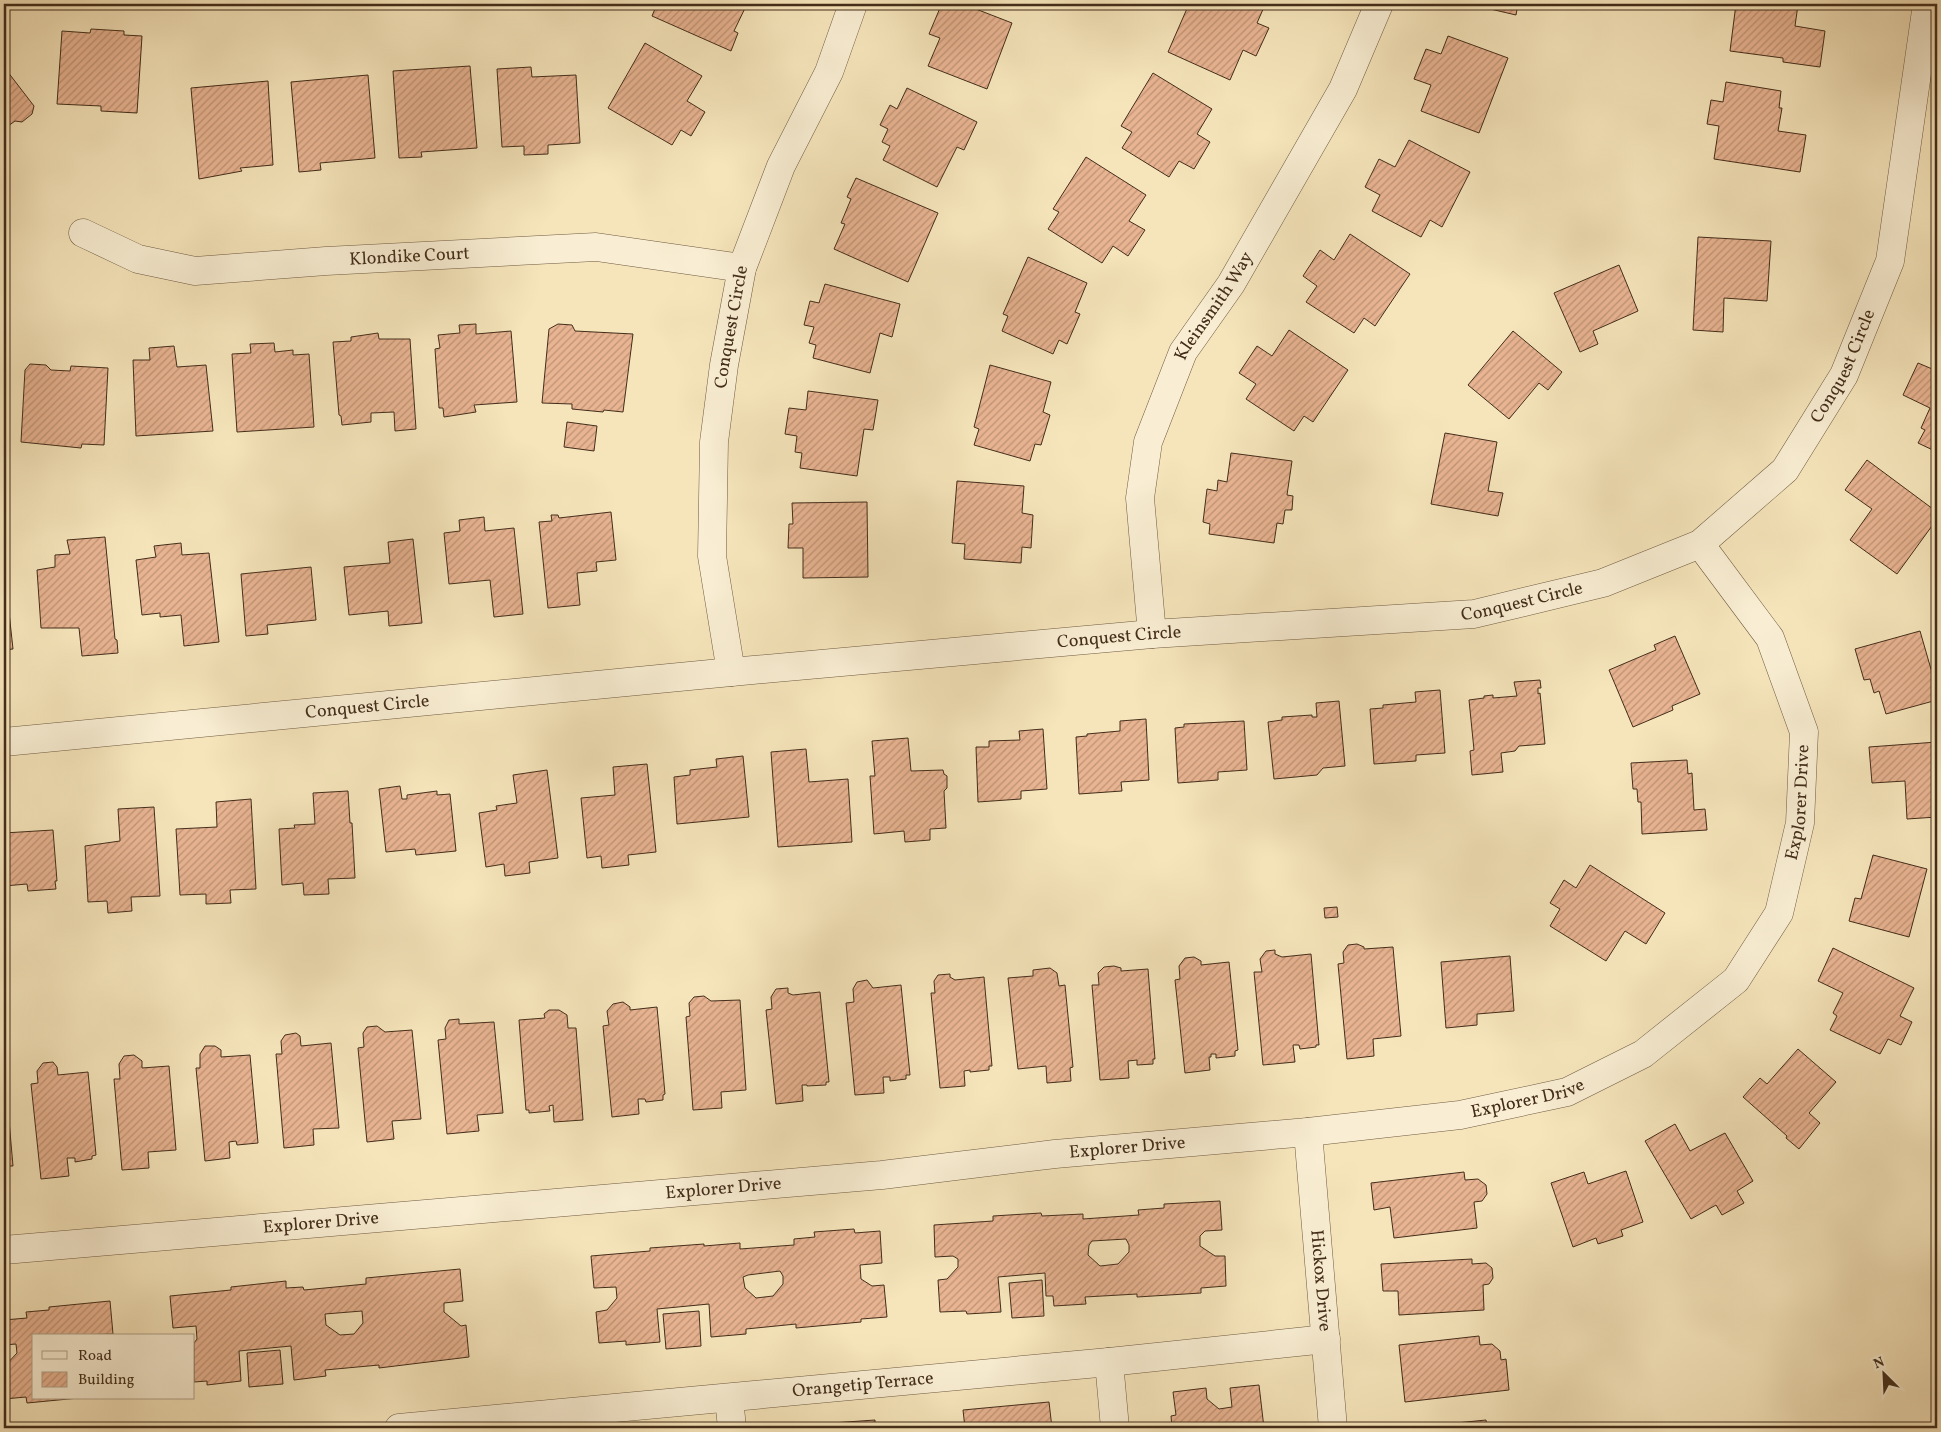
<svg xmlns="http://www.w3.org/2000/svg" width="1941" height="1432" viewBox="0 0 1941 1432" font-family="Vollkorn,serif">
<style>
.building{fill:url(#building-hatch);stroke:#432d1a;fill-rule:evenodd}
.lines{fill:none;stroke-linecap:round;stroke-linejoin:round}
.street-casing{stroke:#705b42;stroke-width:29}
.street{stroke:#f9eed3;stroke-width:28}
.labels{text-anchor:middle;dominant-baseline:central;stroke-width:4.5;stroke-linejoin:round;paint-order:stroke}
.street-label{font-size:18px;fill:#432d1a;stroke:#f9eed3}
</style>
<defs>
<pattern id="building-hatch" width="6" height="6" patternUnits="userSpaceOnUse" patternTransform="scale(1.25)"><rect width="6" height="6" fill="#e9b492"/><path d="M-1 1l2-2M0 6l6-6M5 7l2-2" fill="none" stroke="#be9376"/></pattern>
</defs>
<rect width="100%" height="100%" fill="#f6e5bb"/>
<filter id="stains"><feTurbulence type="fractalNoise" baseFrequency=".004" numOctaves="4"/><feColorMatrix values="0 0 0 0 .2 0 0 0 0 .09 0 0 0 0 .02 0 0 0 .5 -.17"/></filter>
<radialGradient id="worn" r=".72"><stop offset=".6" stop-color="#630" stop-opacity="0"/><stop offset="1" stop-color="#630" stop-opacity=".3"/></radialGradient>
<g class="building">
<polygon points="657,4 747,4 734,31 738,33 731,51 652,16"/>
<polygon points="944,4 963,4 1012,23 987,89 928,66 940,38 929,34 940,8 942,9"/>
<polygon points="1189,4 1258,4 1264,7 1257,23 1269,28 1256,56 1243,50 1230,80 1168,52"/>
<polygon points="1469,4 1518,4 1516,15"/>
<polygon points="1736,4 1788,4 1798,5 1795,26 1825,31 1820,67 1783,62 1783,58 1730,51"/>
<polygon points="91,29 124,31 124,35 142,36 137,113 101,111 101,106 57,104 62,31 90,33"/>
<polygon points="1448,36 1508,58 1479,133 1421,111 1431,85 1414,79 1426,49 1441,54"/>
<polygon points="645,43 702,76 687,101 705,112 691,136 681,130 672,145 608,108"/>
<polygon points="470,66 477,148 421,152 422,157 399,158 393,71"/>
<polygon points="4,67 34,106 32,114 22,122 15,121 4,129"/>
<polygon points="531,67 532,77 576,75 580,143 548,145 548,154 524,155 524,146 502,147 497,69"/>
<polygon points="1153,73 1212,109 1197,134 1210,142 1194,169 1179,161 1169,177 1122,148 1132,132 1121,126"/>
<polygon points="368,75 375,158 320,163 321,170 299,172 291,82"/>
<polygon points="268,81 273,165 240,168 242,171 199,179 191,88"/>
<polygon points="1726,82 1781,91 1779,108 1782,108 1778,131 1806,135 1800,172 1714,159 1719,126 1707,124 1711,100 1723,102"/>
<polygon points="907,88 977,122 964,150 957,147 937,187 883,160 890,146 882,142 888,129 880,125 890,105 897,109"/>
<polygon points="1409,140 1470,172 1442,227 1430,220 1421,237 1372,211 1380,195 1365,187 1379,159 1395,167"/>
<polygon points="1086,157 1146,195 1129,221 1145,230 1128,256 1113,246 1102,263 1048,229 1059,212 1053,209"/>
<polygon points="856,178 938,213 908,282 834,249 845,224 841,223 851,199 847,197"/>
<polygon points="1350,234 1410,274 1375,326 1364,318 1354,333 1306,302 1317,286 1303,276 1320,250 1334,260"/>
<polygon points="1698,237 1771,241 1767,301 1724,298 1723,332 1693,330"/>
<polygon points="1028,257 1087,283 1075,312 1080,314 1067,344 1059,340 1053,354 1002,331 1008,316 1003,314"/>
<polygon points="1619,265 1638,311 1593,331 1598,344 1580,352 1554,293"/>
<polygon points="825,284 900,304 892,337 880,333 870,373 813,358 816,345 809,343 814,327 804,325 810,301 819,303"/>
<polygon points="476,324 476,334 511,331 517,402 474,405 476,412 444,417 443,408 439,408 435,349 440,348 438,335 460,333 459,325"/>
<polygon points="558,324 572,325 575,331 633,334 623,412 604,410 603,412 572,409 572,404 542,403 549,329"/>
<polygon points="1289,330 1348,370 1313,422 1304,416 1294,431 1246,399 1256,384 1239,373 1257,346 1272,356"/>
<polygon points="1513,331 1562,372 1548,390 1539,383 1509,419 1468,385"/>
<polygon points="378,333 379,339 410,339 416,429 395,431 394,412 371,413 371,422 342,425 341,416 339,415 333,342 351,341 351,337"/>
<polygon points="274,343 275,352 293,350 293,355 309,354 314,427 237,432 232,354 251,353 250,344"/>
<polygon points="174,346 177,367 206,365 213,431 136,436 133,360 150,360 149,348"/>
<polygon points="1918,363 1937,371 1937,452 1918,443 1925,430 1921,428 1930,408 1903,395"/>
<polygon points="30,364 46,365 51,370 70,371 71,366 108,368 104,445 82,444 81,448 21,442 25,370"/>
<polygon points="990,365 1051,382 1043,412 1050,415 1041,445 1035,444 1030,461 974,445 979,429 974,427"/>
<polygon points="808,391 878,400 873,430 864,429 857,476 800,468 802,453 795,452 797,436 785,434 789,408 806,410"/>
<polygon points="567,422 597,426 594,451 564,447"/>
<polygon points="1445,433 1497,442 1488,491 1503,493 1498,516 1431,504"/>
<polygon points="1231,453 1292,461 1287,495 1293,496 1292,510 1285,510 1283,524 1277,523 1274,543 1209,534 1210,524 1203,522 1207,489 1217,491 1218,480 1227,482"/>
<polygon points="1867,460 1937,512 1937,519 1897,574 1850,540 1872,509 1845,490"/>
<polygon points="957,481 1024,486 1022,513 1033,515 1031,548 1022,547 1021,563 964,559 965,544 952,543"/>
<polygon points="867,502 868,577 803,578 803,548 788,548 789,524 793,524 792,503"/>
<polygon points="611,512 616,560 596,562 597,571 577,573 580,605 548,608 539,522 552,521 551,515 558,515 559,518"/>
<polygon points="484,517 485,531 514,528 523,614 494,617 490,580 449,584 444,533 460,531 459,520"/>
<polygon points="105,537 115,639 117,640 118,653 82,656 79,628 41,628 37,570 55,567 55,555 70,554 67,540"/>
<polygon points="413,539 422,623 389,626 388,611 349,615 344,567 390,563 388,542"/>
<polygon points="181,543 182,555 209,553 219,642 184,646 181,615 160,617 160,613 142,615 136,560 156,557 154,546"/>
<polygon points="311,567 316,620 267,625 268,634 246,636 241,574"/>
<polygon points="4,594 7,594 13,649 4,650"/>
<polygon points="1920,631 1937,690 1937,700 1886,714 1879,691 1874,693 1870,679 1864,680 1855,649"/>
<polygon points="1675,636 1700,694 1672,706 1673,710 1633,727 1609,670 1656,650 1654,645"/>
<polygon points="1540,680 1541,688 1538,688 1538,694 1540,693 1545,744 1519,746 1515,751 1501,753 1503,772 1472,775 1470,751 1474,750 1469,700 1484,698 1484,696 1493,695 1493,698 1517,696 1514,682"/>
<polygon points="1440,690 1445,753 1416,755 1416,761 1374,764 1370,709 1383,708 1383,705 1416,702 1415,692"/>
<polygon points="1339,701 1345,766 1323,768 1317,775 1274,779 1268,722 1282,720 1282,717 1312,715 1312,717 1317,717 1316,703"/>
<polygon points="1146,719 1149,780 1121,782 1122,791 1079,794 1076,737 1087,736 1087,734 1120,731 1120,721"/>
<polygon points="1244,721 1247,770 1218,772 1218,780 1178,783 1175,728 1184,727 1184,724"/>
<polygon points="1043,729 1047,789 1021,791 1021,799 978,802 976,747 989,747 989,741 1020,740 1019,731"/>
<polygon points="908,738 911,771 943,770 944,774 947,776 947,788 944,791 946,828 930,829 930,840 905,842 904,831 874,834 870,776 875,776 872,741"/>
<polygon points="1937,742 1937,817 1907,819 1905,781 1872,783 1869,747"/>
<polygon points="806,749 809,782 848,779 852,842 778,847 771,752"/>
<polygon points="743,756 749,817 677,824 674,777 690,775 690,770 717,767 716,759"/>
<polygon points="1687,760 1688,774 1692,773 1694,810 1705,809 1707,830 1642,834 1641,802 1638,802 1637,789 1633,789 1631,763"/>
<polygon points="647,764 656,852 628,855 629,865 602,868 601,856 587,858 581,798 615,795 613,767"/>
<polygon points="547,770 558,858 529,862 530,873 505,876 504,864 486,867 479,813 497,810 496,806 517,803 513,775"/>
<polygon points="400,786 402,799 407,799 407,795 437,791 437,795 450,794 456,851 416,855 415,849 386,852 379,789"/>
<polygon points="348,791 350,823 352,823 355,878 328,879 329,894 304,895 303,883 282,885 279,829 295,828 294,825 315,824 313,793"/>
<polygon points="251,799 256,889 230,890 231,903 206,904 206,894 180,895 176,829 217,827 216,802"/>
<polygon points="154,807 160,896 131,897 132,911 108,913 107,901 88,902 85,846 120,841 118,809"/>
<polygon points="53,830 57,881 55,881 56,889 28,891 27,884 4,886 4,833"/>
<polygon points="1873,855 1927,869 1909,937 1849,921 1855,898 1861,899"/>
<polygon points="1590,865 1665,913 1646,944 1625,931 1606,961 1550,926 1560,909 1550,903 1564,880 1576,888"/>
<polygon points="1337,907 1338,917 1325,918 1324,908"/>
<polygon points="1357,944 1364,947 1364,949 1393,947 1401,1036 1373,1039 1374,1056 1347,1059 1338,964 1344,963 1343,952 1348,945"/>
<polygon points="1833,948 1914,988 1900,1016 1912,1022 1901,1045 1888,1039 1880,1054 1830,1030 1837,1016 1833,1013 1843,993 1818,981"/>
<polygon points="1275,950 1275,954 1282,957 1311,954 1319,1045 1316,1045 1316,1047 1300,1049 1299,1045 1293,1045 1295,1062 1263,1065 1254,972 1262,972 1260,959 1266,951"/>
<polygon points="1510,956 1514,1011 1477,1014 1477,1025 1446,1028 1441,962"/>
<polygon points="1194,957 1201,961 1201,965 1229,962 1238,1050 1235,1051 1235,1056 1216,1058 1216,1054 1211,1054 1211,1057 1209,1057 1210,1070 1185,1073 1175,980 1180,979 1179,966 1185,958"/>
<polygon points="1114,966 1121,968 1121,971 1148,969 1155,1059 1153,1059 1153,1064 1137,1065 1137,1060 1128,1061 1129,1078 1100,1080 1092,985 1099,985 1098,973 1104,967"/>
<polygon points="1050,968 1057,973 1059,986 1065,985 1073,1067 1070,1068 1071,1081 1047,1083 1046,1066 1018,1069 1008,978 1033,976 1033,970"/>
<polygon points="950,974 950,977 955,980 984,977 992,1066 989,1066 989,1070 970,1072 970,1070 964,1071 965,1086 940,1088 931,993 935,993 934,981 938,975"/>
<polygon points="867,980 873,988 901,985 910,1075 906,1075 906,1079 890,1081 890,1077 883,1077 884,1093 855,1095 846,1003 854,1002 853,989 857,982"/>
<polygon points="788,988 788,993 793,995 820,992 829,1082 826,1082 826,1085 807,1086 807,1085 802,1085 803,1101 776,1104 766,1010 772,1009 771,997 776,989"/>
<polygon points="704,996 711,1001 740,1000 746,1090 721,1092 722,1108 693,1110 686,1017 690,1016 689,1003 694,997"/>
<polygon points="623,1002 630,1007 630,1010 657,1007 665,1094 663,1095 663,1100 646,1102 645,1099 638,1099 639,1114 612,1117 603,1026 609,1025 607,1011 613,1004"/>
<polygon points="549,1010 559,1010 567,1015 568,1028 576,1028 583,1120 554,1122 553,1105 549,1106 550,1111 529,1113 529,1110 526,1110 519,1020 545,1018 544,1014"/>
<polygon points="459,1019 459,1024 494,1022 503,1113 477,1115 479,1131 447,1134 438,1040 446,1039 445,1028 449,1020"/>
<polygon points="377,1026 385,1032 412,1030 421,1119 392,1121 394,1139 367,1142 358,1048 364,1047 363,1033 367,1027"/>
<polygon points="296,1033 300,1036 301,1046 331,1043 339,1128 313,1129 314,1145 284,1148 276,1054 282,1054 281,1041 285,1035"/>
<polygon points="205,1046 215,1046 221,1050 221,1057 250,1055 258,1143 237,1145 236,1141 229,1142 230,1158 205,1161 196,1068 200,1068 200,1054"/>
<polygon points="1798,1049 1836,1082 1809,1113 1820,1123 1799,1149 1786,1138 1787,1136 1743,1097 1760,1078 1767,1084"/>
<polygon points="134,1055 142,1061 142,1068 169,1066 176,1150 148,1152 149,1168 122,1170 114,1079 120,1079 119,1064 124,1056"/>
<polygon points="53,1062 57,1067 58,1075 88,1072 96,1155 92,1156 92,1159 75,1162 75,1158 67,1158 69,1176 41,1179 31,1084 38,1083 37,1071 43,1063"/>
<polygon points="4,1075 5,1075 13,1166 4,1166"/>
<polygon points="1675,1124 1690,1151 1725,1133 1753,1181 1737,1191 1744,1203 1722,1215 1716,1205 1691,1219 1645,1141"/>
<polygon points="1626,1171 1643,1222 1621,1230 1623,1236 1598,1244 1596,1238 1573,1247 1551,1183 1584,1172 1588,1184"/>
<polygon points="1464,1172 1465,1180 1478,1179 1486,1185 1487,1194 1482,1201 1474,1202 1477,1228 1394,1238 1390,1207 1374,1210 1371,1183"/>
<path d="M1220 1201 1222 1230 1205 1231 1200 1236V1246L1215 1256H1225L1226 1286 1201 1288V1293L1137 1297V1294L1085 1297 1086 1304 1054 1306 1053 1296H1046L1045 1273 998 1277 1001 1312 967 1314 966 1311 940 1312 938 1280 947 1279 958 1267V1259L953 1256 935 1257 934 1225 993 1221V1216L1041 1213 1042 1216 1083 1214V1219L1139 1215 1138 1210 1164 1208V1204ZM1126 1239 1129 1245V1252L1118 1264 1100 1266 1088 1255 1089 1245 1092 1241Z"/>
<path d="M854 1229 855 1233 880 1231 882 1263 860 1265 861 1279 872 1286 884 1285 887 1317 861 1319V1322L796 1328V1324L746 1329V1334L711 1337 709 1304 657 1309 660 1342 626 1345V1341L599 1343 596 1312 607 1310 617 1298 616 1287 594 1288 591 1256 650 1251V1248L704 1244V1246L740 1243V1249L794 1245V1239L815 1237 814 1232ZM780 1271 783 1276V1284L773 1296 756 1298 745 1288 743 1277 748 1275Z"/>
<polygon points="1472,1259 1472,1264 1486,1263 1492,1268 1493,1278 1489,1284 1483,1285 1484,1310 1399,1315 1398,1291 1383,1291 1381,1264"/>
<path d="M460 1269 463 1301 444 1303V1312L461 1326 466 1325 469 1357 379 1368V1365L325 1370 326 1376 294 1380 291 1346 239 1351 241 1381 207 1385V1381L194 1382V1343L197 1339 196 1326 173 1328 170 1296 231 1290V1287L286 1281V1288L303 1287 304 1290 366 1284V1278ZM362 1311 363 1323 354 1334 340 1335 326 1325 325 1314Z"/>
<polygon points="1042,1280 1044,1316 1012,1318 1009,1283"/>
<polygon points="110,1301 113,1334 34,1336 34,1398 79,1398 27,1403 26,1397 4,1399 4,1367 17,1353 16,1344 4,1345 4,1320 27,1318 26,1312 49,1310 49,1307"/>
<polygon points="699,1311 701,1346 666,1349 663,1314"/>
<polygon points="1479,1336 1480,1345 1492,1344 1500,1351 1501,1360 1506,1359 1509,1390 1405,1402 1399,1345"/>
<polygon points="280,1350 283,1384 249,1387 247,1353"/>
<polygon points="1259,1385 1264,1428 1172,1428 1171,1416 1176,1415 1173,1392 1206,1388 1207,1399 1219,1409 1232,1407 1230,1388"/>
<polygon points="1049,1402 1052,1428 965,1428 963,1410"/>
<polygon points="875,1420 875,1428 789,1428 789,1426"/>
<polygon points="1486,1420 1487,1428 1498,1426 1501,1428 1406,1428"/>
</g>
<g class="lines">
<g class="street-casing">
<g id="street">
<path id="s1" d="M83 233 138 259 195 271 326 261 596 247 742 268"/>
<path id="s2" d="M1152 634 1140 498 1148 442 1183 352 1231 284 1343 89 1379 4"/>
<path id="s3" d="M731 672 712 556 714 442 724 365 742 268 781 166 829 72 853 4"/>
<path id="s4" d="M4 742 731 672 1152 634 1474 614 1603 583 1700 544 1785 470 1844 375 1890 261 1927 4"/>
<path id="s5" d="M1308 1132 1333 1428"/>
<path id="s6" d="M4 1250 882 1175 1055 1154 1308 1132 1460 1115 1567 1092 1643 1054 1736 980 1779 913 1800 823 1804 732 1770 638 1700 544"/>
<polyline points="1109,1362 1115,1428"/>
<polyline points="729,1398 732,1428"/>
<path id="s7" d="M399 1428 1109 1362 1326 1339"/>
</g>
</g>
<use href="#street" class="street"/>
</g>
<g class="labels">
<g class="street-label">
<text stroke="none"><textPath href="#s1" startOffset="334">Klondike Court</textPath></text>
<text stroke="none"><textPath href="#s2" startOffset="345">Kleinsmith Way</textPath></text>
<text stroke="none"><textPath href="#s3" startOffset="348">Conquest Circle</textPath></text>
<text stroke="none"><textPath href="#s4" startOffset="1945">Conquest Circle</textPath></text>
<text stroke="none"><textPath href="#s4" startOffset="1525">Conquest Circle</textPath></text>
<text stroke="none"><textPath href="#s4" startOffset="1120">Conquest Circle</textPath></text>
<text stroke="none"><textPath href="#s4" startOffset="365">Conquest Circle</textPath></text>
<text stroke="none"><textPath href="#s6" startOffset="1968">Explorer Drive</textPath></text>
<text stroke="none"><textPath href="#s6" startOffset="1532">Explorer Drive</textPath></text>
<text stroke="none"><textPath href="#s6" startOffset="1128">Explorer Drive</textPath></text>
<text stroke="none"><textPath href="#s6" startOffset="722">Explorer Drive</textPath></text>
<text stroke="none"><textPath href="#s6" startOffset="318">Explorer Drive</textPath></text>
<text stroke="none"><textPath href="#s5" startOffset="149">Hickox Drive</textPath></text>
<text stroke="none"><textPath href="#s7" startOffset="466">Orangetip Terrace</textPath></text>
</g>
</g>
<rect width="1941" height="1432" fill="none" stroke="#f6e5bb" stroke-width="20"/>
<rect x="5" y="5" width="1931" height="1422" fill="none" stroke="#432d1a" stroke-width="2.5"/>
<rect x="10" y="10" width="1921" height="1412" fill="none" stroke="#432d1a"/>
<rect x="32" y="1334" width="162" height="65" fill="#f9eed3" stroke="#b0a189"/>
<rect x="42" y="1351" width="25" height="8" fill="#f9eed3" stroke="#b0a189"/>
<text x="78" y="1360" font-size="15" fill="#432d1a">Road</text>
<rect x="42" y="1372" width="25" height="15" fill="url(#building-hatch)" stroke="#b0a189"/>
<text x="78" y="1384" font-size="15" fill="#432d1a">Building</text>
<g transform="translate(1884 1374) rotate(336)" stroke="#f9eed3" stroke-width="4" paint-order="stroke">
<path d="M0-4L9 19L0 12L-9 19Z" fill="#432d1a"/>
<text y="-8" font-size="14" font-weight="bold" text-anchor="middle" fill="#432d1a">N</text>
</g>
<rect width="100%" height="100%" filter="url(#stains)"/>
<rect width="100%" height="100%" fill="url(#worn)"/>
</svg>
